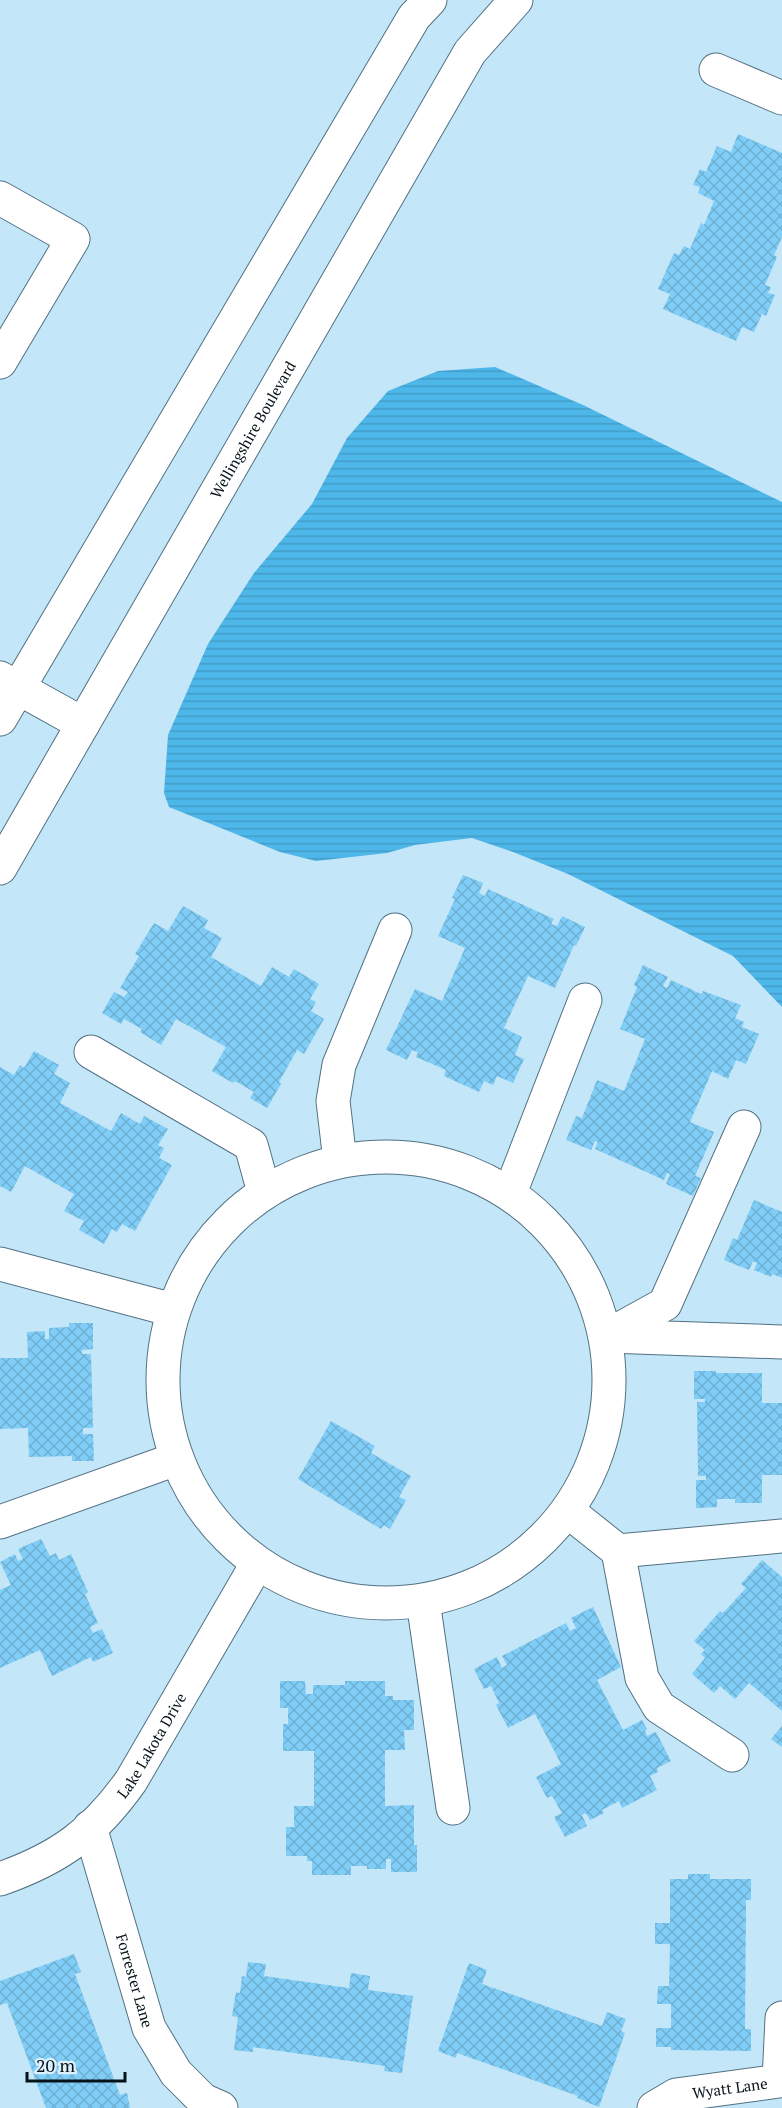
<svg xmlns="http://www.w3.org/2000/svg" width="782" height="2108" viewBox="0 0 782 2108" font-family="'PT Serif',serif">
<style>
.water{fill:url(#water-rules)}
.building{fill:url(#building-cross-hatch)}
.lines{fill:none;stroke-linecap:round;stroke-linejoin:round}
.minor-casing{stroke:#527183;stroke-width:35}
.minor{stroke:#fff;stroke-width:33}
.labels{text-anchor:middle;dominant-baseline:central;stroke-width:6;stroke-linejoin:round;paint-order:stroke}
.street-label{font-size:15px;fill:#061319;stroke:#dcf1fd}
</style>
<defs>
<pattern id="water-rules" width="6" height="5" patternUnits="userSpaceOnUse" patternTransform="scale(1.5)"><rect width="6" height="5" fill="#4eb7e9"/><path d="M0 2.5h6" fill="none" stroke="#439cc7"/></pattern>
<pattern id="building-cross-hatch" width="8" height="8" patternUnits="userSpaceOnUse" patternTransform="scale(1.5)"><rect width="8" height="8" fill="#80cef7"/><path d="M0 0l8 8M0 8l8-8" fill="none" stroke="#6db0d3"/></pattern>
</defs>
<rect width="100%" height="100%" fill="#c3e6f9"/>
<polygon class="water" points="495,367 583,405 782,502 782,1007 733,956 568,874 513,852 472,838 415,845 387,853 316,861 280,852 169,807 164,793 168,735 208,644 254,573 312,504 347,438 388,391 438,371"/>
<g class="building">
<polygon points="738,134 782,153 782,237 774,255 777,257 765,285 771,287 768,293 775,295 766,316 762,314 754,332 742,327 736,341 663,309 670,294 658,289 674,253 679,255 684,246 690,249 701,223 704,225 714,201 698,193 700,187 693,185 700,169 706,172 717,146 731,152"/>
<polygon points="463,875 483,883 479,893 485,896 488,889 554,919 551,924 557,926 562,916 585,927 576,946 574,945 555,988 528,976 504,1028 522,1037 515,1055 524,1059 513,1083 497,1076 493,1085 484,1081 479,1092 444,1076 446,1070 416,1057 418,1052 412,1050 407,1060 386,1050 415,989 442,1001 465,948 438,936 455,899 452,898"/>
<polygon points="183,906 208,920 204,928 222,938 211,957 261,986 272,967 289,977 294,969 319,984 310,999 316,1002 311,1011 324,1019 304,1054 297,1050 279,1082 281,1084 267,1108 250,1098 254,1092 235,1081 233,1083 212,1071 226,1047 176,1019 161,1045 140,1032 142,1029 124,1019 121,1024 102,1013 114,992 124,997 128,992 120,988 139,956 135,954 154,923 168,931"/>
<polygon points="643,965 668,977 663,986 667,988 671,980 701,994 703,991 741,1005 735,1018 744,1022 742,1027 759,1034 746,1064 736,1060 728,1079 712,1071 690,1122 714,1132 695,1176 701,1178 693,1196 666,1184 670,1174 667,1173 664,1180 595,1149 598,1142 595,1141 591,1150 566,1140 576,1116 582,1118 597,1080 624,1091 645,1039 620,1029 637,987 634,985"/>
<polygon points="34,1051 59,1065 54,1074 70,1083 60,1103 111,1131 121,1113 140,1124 144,1116 168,1129 158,1145 164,1148 159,1158 172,1165 135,1231 122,1224 117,1232 112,1229 104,1244 79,1230 84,1221 64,1211 74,1194 25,1166 11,1192 0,1186 0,1067 14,1075 20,1065 24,1068"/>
<polygon points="754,1200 782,1212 782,1278 772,1274 771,1277 754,1270 757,1263 753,1261 749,1270 724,1260 733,1238 737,1240"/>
<polygon points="69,1323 93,1323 93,1349 82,1350 82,1354 91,1354 93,1428 83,1428 83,1434 93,1434 94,1461 72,1461 72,1456 29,1457 28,1428 0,1429 0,1358 28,1358 27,1332 45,1331 45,1339 49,1339 49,1328 69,1327"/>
<polygon points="694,1371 716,1371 716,1373 762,1373 762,1403 782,1403 782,1475 762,1475 762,1503 735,1503 735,1499 717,1499 717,1507 696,1508 696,1480 706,1480 706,1476 698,1476 697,1402 705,1402 705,1399 694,1399"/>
<polygon points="331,1421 375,1446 371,1453 411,1476 399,1497 406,1500 390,1529 384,1525 381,1529 298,1479"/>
<polygon points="41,1539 50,1556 56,1553 59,1560 71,1554 88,1592 85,1594 98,1623 90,1627 93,1633 102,1629 113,1653 93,1662 91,1657 52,1676 40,1650 0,1668 0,1590 11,1585 0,1562 15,1554 18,1561 23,1559 18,1549"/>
<polygon points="762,1560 782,1577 782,1711 749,1683 735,1699 720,1686 714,1693 692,1674 705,1658 701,1654 705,1650 694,1641 720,1611 723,1613 746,1588 741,1584"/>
<polygon points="593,1607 621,1667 597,1680 623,1730 642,1720 647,1729 645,1730 647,1736 656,1732 671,1761 657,1768 658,1772 650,1776 657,1790 622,1808 619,1801 602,1810 604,1813 590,1820 586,1813 582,1815 587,1826 565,1837 554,1817 562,1813 552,1796 547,1798 536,1777 561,1764 535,1714 508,1728 496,1705 499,1703 491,1686 484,1689 474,1669 497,1657 502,1668 507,1665 502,1656 566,1623 570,1631 576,1628 571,1618"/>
<polygon points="280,1681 305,1681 306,1694 313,1694 313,1685 345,1685 345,1681 385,1681 385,1696 393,1696 393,1700 414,1700 414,1730 404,1730 405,1750 385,1750 385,1806 414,1805 414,1845 417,1845 417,1872 391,1872 391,1859 386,1859 386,1869 367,1869 367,1866 351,1866 351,1875 312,1875 312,1861 307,1861 307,1856 286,1856 286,1827 294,1827 294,1806 314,1806 314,1751 283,1751 283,1724 288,1724 288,1708 280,1708"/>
<polygon points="782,1726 782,1747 771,1739"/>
<polygon points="688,1874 710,1874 710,1879 751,1879 751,1900 746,1900 745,2029 751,2029 751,2051 671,2050 671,2047 656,2047 656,2028 671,2028 671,2004 657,2004 658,1986 669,1986 670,1944 655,1944 655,1923 670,1923 670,1879 688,1879"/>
<polygon points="74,1954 81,1972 75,1974 120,2095 127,2093 130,2108 46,2108 7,2003 0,2005 0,1981"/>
<polygon points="248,1962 266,1964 264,1976 349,1988 351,1973 370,1976 368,1990 413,1996 402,2073 384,2071 385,2066 253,2047 253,2052 234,2050 238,2017 232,2016 236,1992 240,1993 242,1976 246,1977"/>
<polygon points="469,1963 487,1970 482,1984 602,2026 607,2012 626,2019 621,2031 625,2033 599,2107 577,2098 578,2096 457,2053 456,2058 438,2051"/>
</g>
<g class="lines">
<g class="minor-casing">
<g id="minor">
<polyline points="716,70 782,98"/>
<polyline points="0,198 73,239 0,362"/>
<polyline points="0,678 83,724"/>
<polyline points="0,719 414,17 430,0"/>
<path id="s1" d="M0 868 470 52 516 0"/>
<polyline points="91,1052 251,1145 264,1192"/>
<circle cx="386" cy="1380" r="223"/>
<polyline points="340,1161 333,1101 339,1065 395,930"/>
<polyline points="510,1193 585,1000"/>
<polyline points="0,1264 173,1310"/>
<polyline points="607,1336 665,1304 744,1127"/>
<polyline points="607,1336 782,1342"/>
<polyline points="569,1512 618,1551 642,1678 659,1707 732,1755"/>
<polyline points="0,1522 176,1459"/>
<polyline points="618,1551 782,1536"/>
<polyline points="423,1601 453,1808"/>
<path id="s2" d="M90 1827 149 2028 176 2073 203 2100 221 2108"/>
<path id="s3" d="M0 1879C60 1858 94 1833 131 1781L257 1564"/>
<path id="s4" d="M654 2108 676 2095 779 2081 782 2018"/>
</g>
</g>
<use href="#minor" class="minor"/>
</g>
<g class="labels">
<g class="street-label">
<text stroke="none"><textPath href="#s1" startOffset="506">Wellingshire Boulevard</textPath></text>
<text stroke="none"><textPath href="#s3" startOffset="208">Lake Lakota Drive</textPath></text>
<text stroke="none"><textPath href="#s2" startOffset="160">Forrester Lane</textPath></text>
<text stroke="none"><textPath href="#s4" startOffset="80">Wyatt Lane</textPath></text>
</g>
</g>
<path d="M27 2072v9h98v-9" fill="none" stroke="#061319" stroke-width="3"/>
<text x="36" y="2072" font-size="18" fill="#061319" stroke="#dcf1fd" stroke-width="4.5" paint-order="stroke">20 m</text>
</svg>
